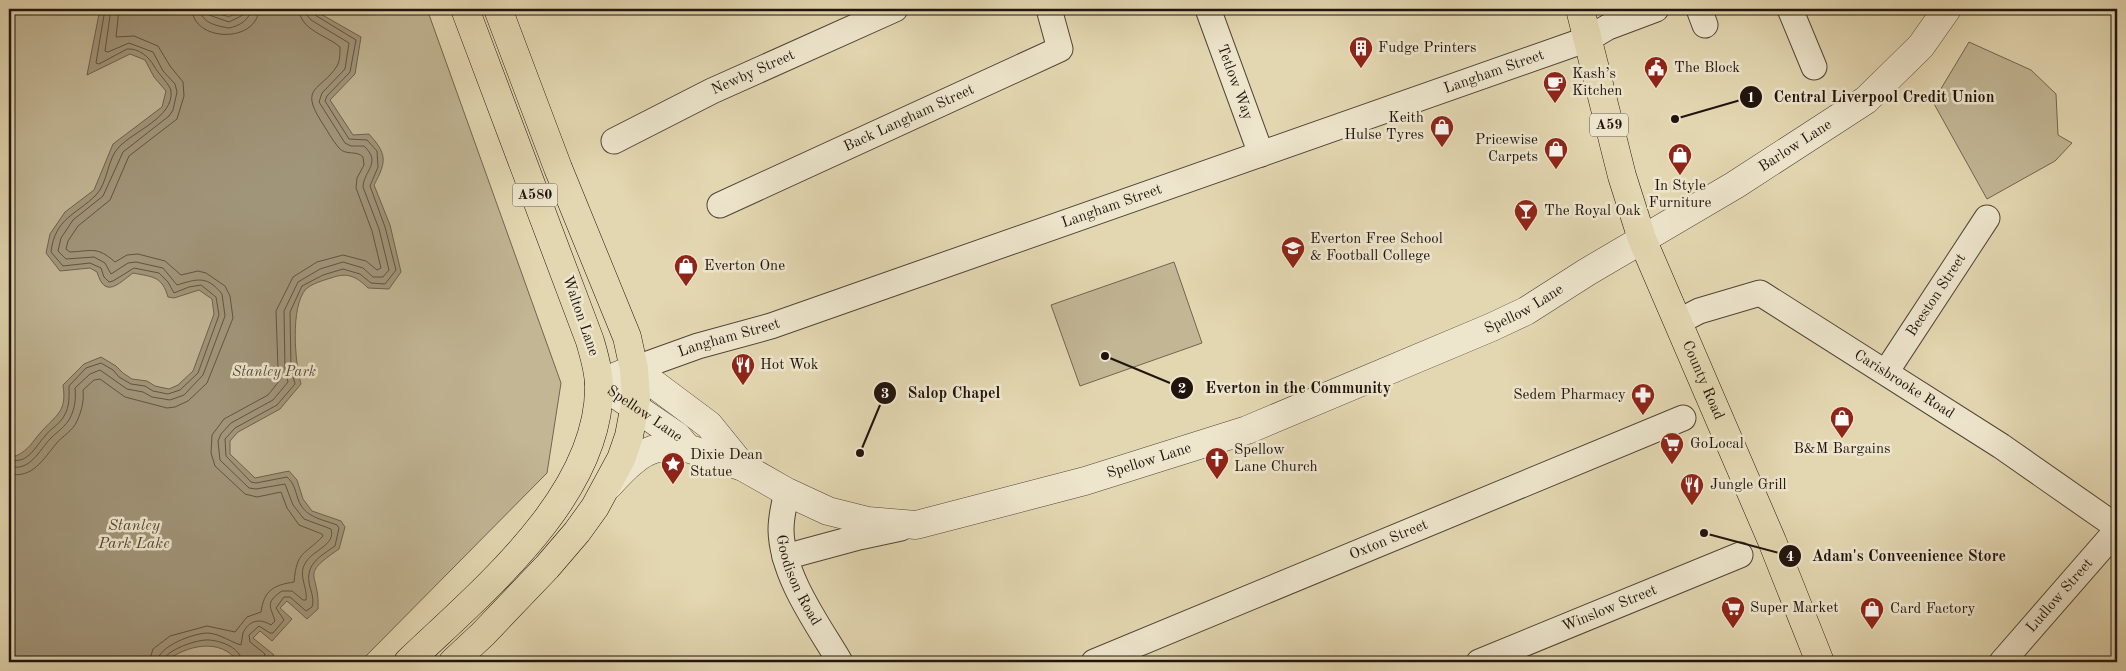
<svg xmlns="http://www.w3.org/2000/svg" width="2126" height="671" viewBox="0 0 2126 671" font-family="'Old Standard TT',serif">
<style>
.green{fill:#c2b695;stroke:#716551}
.water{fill:#a19579;stroke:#6d614e}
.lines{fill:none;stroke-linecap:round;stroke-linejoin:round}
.shore{stroke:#605443;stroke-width:1}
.minor-casing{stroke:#514536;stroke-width:27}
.tertiary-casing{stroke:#514536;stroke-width:29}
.trunk-casing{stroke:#20140d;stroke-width:29}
.minor{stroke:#ede5cc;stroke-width:25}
.tertiary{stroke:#ede5cc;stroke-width:28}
.trunk{stroke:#e3d7b1;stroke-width:28}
.labels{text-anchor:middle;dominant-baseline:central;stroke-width:5;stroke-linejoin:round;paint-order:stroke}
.shield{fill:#ede5cc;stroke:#5e5346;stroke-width:1}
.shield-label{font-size:14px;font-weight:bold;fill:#20140d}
.poi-label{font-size:15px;fill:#20140d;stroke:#ede5cc;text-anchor:start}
.street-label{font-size:15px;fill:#20140d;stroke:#ede5cc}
.park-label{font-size:15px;font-style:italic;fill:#594d3d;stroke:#ede5cc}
.water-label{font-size:16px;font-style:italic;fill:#544838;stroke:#ede5cc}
.leader{fill:none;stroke:#20140d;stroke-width:2}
.callout-dot{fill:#20140d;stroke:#ede5cc;stroke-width:2}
.mark-label{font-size:15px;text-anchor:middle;font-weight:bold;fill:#fff}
.callout-label{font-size:16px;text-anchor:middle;font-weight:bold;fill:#20140d;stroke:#ede5cc;stroke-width:5;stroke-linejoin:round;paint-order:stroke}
</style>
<rect width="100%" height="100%" fill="#e3d7b1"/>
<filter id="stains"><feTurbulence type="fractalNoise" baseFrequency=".004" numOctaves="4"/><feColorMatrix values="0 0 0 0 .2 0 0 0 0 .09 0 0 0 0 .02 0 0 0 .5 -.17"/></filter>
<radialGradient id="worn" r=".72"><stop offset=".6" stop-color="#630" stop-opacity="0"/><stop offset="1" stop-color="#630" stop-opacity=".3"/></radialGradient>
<g class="green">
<polygon points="9,9 427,9 561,383 547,473 360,662 9,662"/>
<polygon points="1969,42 2031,70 2056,94 2058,135 2072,143 2055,161 1987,199 1933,102"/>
<polygon points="1174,262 1202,343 1080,386 1051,305"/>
</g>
<path class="water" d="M100 9H210L211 11 229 17 243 9H312L361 37 355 74 330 100 353 135 369 134C387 154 387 161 374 185L390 225 401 272 389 289 368 288C356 276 347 272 331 278 324 280 311 284 306 289 290 306 295 364 301 384L280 409 238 432 230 441V454L255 478 289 471 297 480 303 499 312 511 341 521 345 527 339 549C298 577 320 571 318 609L307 619 287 601 280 608 292 619 272 641 260 631 253 638 274 655 266 662H238C221 637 186 645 165 662H9V454L16 456C30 449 31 443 41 432 57 414 67 412 63 385L84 364 101 357 116 366 123 373 132 379 147 381 155 386 169 389 178 385 193 371 214 314 212 299 199 290 174 298 168 297C162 276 153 277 133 273 118 284 105 299 97 272L90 268 60 271 46 253 50 234 65 212 94 190 113 144 162 107 166 91 154 77 145 60 130 54 87 75Z"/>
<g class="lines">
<g class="shore">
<path d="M192 9C193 42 257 44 259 9"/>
<path d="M200 9C201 23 217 26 229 28 239 26 250 20 251 9"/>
<polyline points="206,9 209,15 229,22 243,15 245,9"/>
<path d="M9 459C27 466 35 447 45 436 50 429 60 424 64 416 70 406 69 397 69 386L86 368 101 363 113 370 119 377 131 384 145 386 153 391 168 394 180 390 198 373 219 315 216 297 201 285 189 287 174 293 168 282 159 273 134 268 113 281 109 282 104 277 101 268 90 263 63 266 51 252C55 218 76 215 96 195 108 183 107 159 119 147 134 131 174 117 171 91 171 86 157 72 154 66 149 57 139 48 127 49L99 64 96 63 105 9"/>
<path d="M9 466C30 473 39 450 51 438 57 432 66 426 70 418 75 408 76 399 75 388L90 374 100 370 127 389 143 392 152 397 170 400 184 395 203 375 225 316 222 294C207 275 197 279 177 285L163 268 136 262 128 263 111 274 105 263 94 257 66 259 58 251 61 238 73 220 103 196 123 152 169 116 173 110 177 92 175 84 163 71 153 52 129 43 108 52 105 51 111 9"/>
<path d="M9 474C33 479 43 459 56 444 62 436 73 431 77 421 82 410 84 401 83 390L94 380 100 379 125 397 167 408 175 407 188 401 207 383 233 318 230 296 225 286 206 273 198 271 181 275 165 261 138 254 127 255 115 262C97 246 92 251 70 252L66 249 68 241 78 226 110 200 129 156 177 119 184 96 183 82 170 66 158 46 134 36 116 37 119 9"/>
<path d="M149 662 153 649 170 636 207 626 235 632 247 617 261 612C264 590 274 585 294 582 297 550 304 556 323 536L322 534 299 525 287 508 281 492 257 497 245 494 215 466 211 453 212 435 224 419 268 395 280 380 278 369 276 311 293 277 317 262 343 255 366 261 377 270 381 268 372 231 356 188 357 178 364 165 363 157C357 150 346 156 339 148 332 140 327 130 321 121 299 86 321 91 337 66 340 61 340 53 340 47 326 35 300 30 299 9"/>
<path d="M157 662C158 646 194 633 208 633 221 634 230 642 241 645 242 641 242 637 243 633 249 620 260 618 271 625L275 621C271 607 264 603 282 591H292L303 600H306C308 587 297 575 306 562 313 550 336 545 331 529L304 519 293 505 285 484 256 489 249 488 220 460 218 441 221 434 231 423 273 400 288 382 285 369 284 311 298 282 320 269 343 262 363 268 373 277H383L389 270 379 229 363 187C364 170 382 163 364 146H351L345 143 319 102 322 93 345 69 349 43 311 20 307 15 306 9"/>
<path d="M163 662C164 650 198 639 209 640 222 641 241 648 242 662"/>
<path d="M263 662 265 654 250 642 249 635 259 626 270 633H273L284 620 276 608 284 597H290L306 611 312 607C314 600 312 594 310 587 304 565 319 557 335 546L339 528 337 525C321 519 304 517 298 499 295 490 294 483 287 477L256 483 251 482 226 456 225 439 235 428 277 405 295 384 291 368 290 312 302 286 323 275 343 269 360 274 371 283 385 284 396 270 385 227 370 186 378 167 377 151 367 140 349 139 325 101 327 96 350 72 356 40 315 15 313 9"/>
</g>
<g class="minor-casing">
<g id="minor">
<path id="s1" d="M1208 9 1261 154"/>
<polyline points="1699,9 1705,25"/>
<polyline points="1790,9 1814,67"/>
<path id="s2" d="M614 141 712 91 895 9"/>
<path id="s3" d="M720 205 1060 49 1049 9"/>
<path id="s4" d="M1678 322 1699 311 1760 293 2001 446 2117 527"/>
<path id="s5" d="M634 369 698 346 771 326 1588 39 1608 27 1656 9"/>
<path id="s6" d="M1886 372 1987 218"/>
<path id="s7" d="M787 492C784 504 781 517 781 530 782 576 817 623 840 662"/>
<polyline points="785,557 859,537 901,528"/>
<path id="s8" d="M1094 662 1683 418"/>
<path id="s9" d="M1479 662 1740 555"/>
<path id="s10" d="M2002 662 2117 530"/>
</g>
</g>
<g class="tertiary-casing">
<g id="tertiary">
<polyline points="617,376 634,369 709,425 743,467"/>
<path id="s11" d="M599 383 677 436 687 448 743 467 787 492 828 511 868 521 916 525 1085 481 1247 430 1492 327 1526 311 1587 272 1735 185 1866 100 1921 46 1947 9"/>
<path d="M608 486C620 473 639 451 659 448 667 447 677 449 687 448"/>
</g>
</g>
<g class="trunk-casing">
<g id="trunk">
<path id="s12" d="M1580 9 1622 176 1642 239 1772 541 1820 662"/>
<path d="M408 662C481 592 600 496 599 386 599 371 594 355 590 341L465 9"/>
<polyline points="453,662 483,634 547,567 577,532 595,507 621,459 629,436 636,399 634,369 627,337 558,168 498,9"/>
</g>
</g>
<use href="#minor" class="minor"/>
<use href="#tertiary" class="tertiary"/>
<use href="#trunk" class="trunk"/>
</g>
<defs>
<g id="building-pin" transform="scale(1.25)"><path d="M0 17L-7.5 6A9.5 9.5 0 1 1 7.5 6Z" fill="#8f2418" stroke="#ede5cc"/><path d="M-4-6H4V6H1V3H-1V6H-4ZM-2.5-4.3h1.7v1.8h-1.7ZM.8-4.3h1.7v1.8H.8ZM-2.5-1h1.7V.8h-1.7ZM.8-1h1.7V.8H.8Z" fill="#fff"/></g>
<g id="civic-pin" transform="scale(1.25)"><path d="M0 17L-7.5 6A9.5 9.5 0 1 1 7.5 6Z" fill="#8f2418" stroke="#ede5cc"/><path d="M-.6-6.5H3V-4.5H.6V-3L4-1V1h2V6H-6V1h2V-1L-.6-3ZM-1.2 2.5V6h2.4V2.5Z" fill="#fff"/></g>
<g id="cafe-pin" transform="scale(1.25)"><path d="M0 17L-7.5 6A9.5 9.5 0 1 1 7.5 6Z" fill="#8f2418" stroke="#ede5cc"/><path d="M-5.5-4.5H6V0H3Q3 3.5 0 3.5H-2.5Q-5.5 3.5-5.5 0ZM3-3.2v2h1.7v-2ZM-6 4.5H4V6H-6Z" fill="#fff"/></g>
<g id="shop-pin" transform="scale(1.25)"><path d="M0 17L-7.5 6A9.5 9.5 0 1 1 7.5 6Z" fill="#8f2418" stroke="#ede5cc"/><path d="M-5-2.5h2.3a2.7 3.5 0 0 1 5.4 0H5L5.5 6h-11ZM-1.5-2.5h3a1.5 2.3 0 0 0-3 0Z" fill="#fff"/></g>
<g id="bar-pin" transform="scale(1.25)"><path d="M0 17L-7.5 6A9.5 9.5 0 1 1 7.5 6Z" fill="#8f2418" stroke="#ede5cc"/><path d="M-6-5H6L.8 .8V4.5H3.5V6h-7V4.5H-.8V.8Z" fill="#fff"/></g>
<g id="school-pin" transform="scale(1.25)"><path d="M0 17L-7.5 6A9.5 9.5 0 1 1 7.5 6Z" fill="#8f2418" stroke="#ede5cc"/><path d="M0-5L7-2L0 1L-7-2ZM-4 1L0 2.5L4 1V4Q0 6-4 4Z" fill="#fff"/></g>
<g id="restaurant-pin" transform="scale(1.25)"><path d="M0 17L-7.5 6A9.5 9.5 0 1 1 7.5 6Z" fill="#8f2418" stroke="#ede5cc"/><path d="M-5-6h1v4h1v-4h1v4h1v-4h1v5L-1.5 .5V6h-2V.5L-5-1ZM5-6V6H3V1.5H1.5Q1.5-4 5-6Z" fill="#fff"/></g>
<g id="pharmacy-pin" transform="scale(1.25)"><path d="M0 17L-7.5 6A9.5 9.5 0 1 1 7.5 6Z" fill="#8f2418" stroke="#ede5cc"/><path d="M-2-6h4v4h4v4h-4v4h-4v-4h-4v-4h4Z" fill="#fff"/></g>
<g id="supermarket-pin" transform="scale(1.25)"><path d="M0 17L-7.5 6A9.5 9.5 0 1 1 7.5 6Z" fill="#8f2418" stroke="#ede5cc"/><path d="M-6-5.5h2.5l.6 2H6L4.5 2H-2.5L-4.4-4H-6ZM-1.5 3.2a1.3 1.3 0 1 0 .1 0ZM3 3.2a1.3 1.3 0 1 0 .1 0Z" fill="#fff"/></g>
<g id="church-pin" transform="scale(1.25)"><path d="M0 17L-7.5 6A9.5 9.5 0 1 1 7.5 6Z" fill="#8f2418" stroke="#ede5cc"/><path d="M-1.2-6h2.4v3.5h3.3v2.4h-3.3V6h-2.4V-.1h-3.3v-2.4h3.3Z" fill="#fff"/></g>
<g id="sight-pin" transform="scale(1.25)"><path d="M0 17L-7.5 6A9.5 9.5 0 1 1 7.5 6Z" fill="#8f2418" stroke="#ede5cc"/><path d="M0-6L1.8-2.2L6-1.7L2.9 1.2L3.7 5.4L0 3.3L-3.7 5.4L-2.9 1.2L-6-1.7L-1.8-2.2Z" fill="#fff"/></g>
</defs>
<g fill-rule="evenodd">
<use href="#building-pin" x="1361" y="48"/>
<use href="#civic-pin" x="1656" y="68"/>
<use href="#cafe-pin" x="1555" y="83"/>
<use href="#shop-pin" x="1442" y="127"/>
<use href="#shop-pin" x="1556" y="149"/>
<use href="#shop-pin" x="1680" y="155"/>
<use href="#bar-pin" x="1526" y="211"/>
<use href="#school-pin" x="1293" y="248"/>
<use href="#shop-pin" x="686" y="266"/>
<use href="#restaurant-pin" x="743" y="365"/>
<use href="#pharmacy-pin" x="1643" y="395"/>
<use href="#shop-pin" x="1842" y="418"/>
<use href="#supermarket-pin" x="1672" y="444"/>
<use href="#church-pin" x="1217" y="459"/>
<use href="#sight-pin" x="673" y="464"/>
<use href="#restaurant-pin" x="1692" y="485"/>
<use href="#supermarket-pin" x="1733" y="608"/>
<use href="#shop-pin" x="1872" y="609"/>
</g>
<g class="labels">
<g class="shield">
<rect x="1590" y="113.5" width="38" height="23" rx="4"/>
<rect x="512.5" y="183.5" width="45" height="23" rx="4"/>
</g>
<g class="shield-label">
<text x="1609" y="125">A59</text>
<text x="535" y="195">A580</text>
</g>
<g class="poi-label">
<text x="1378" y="48">Fudge Printers</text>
<text x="1674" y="68">The Block</text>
<text x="1572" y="74">Kash’s<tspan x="1572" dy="17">Kitchen</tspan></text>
<text x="1424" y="118" text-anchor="end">Keith<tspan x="1424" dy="17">Hulse Tyres</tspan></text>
<text x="1538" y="140" text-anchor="end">Pricewise<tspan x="1538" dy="17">Carpets</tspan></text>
<text x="1680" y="186" text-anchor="middle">In Style<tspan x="1680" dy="17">Furniture</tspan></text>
<text x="1544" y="211">The Royal Oak</text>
<text x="1310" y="239">Everton Free School<tspan x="1310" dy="17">&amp; Football College</tspan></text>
<text x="704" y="266">Everton One</text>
<text x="760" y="365">Hot Wok</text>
<text x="1626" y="395" text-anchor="end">Sedem Pharmacy</text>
<text x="1690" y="444">GoLocal</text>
<text x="1842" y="449" text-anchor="middle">B&amp;M Bargains</text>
<text x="1234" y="450">Spellow<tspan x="1234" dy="17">Lane Church</tspan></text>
<text x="690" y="455">Dixie Dean<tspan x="690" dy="17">Statue</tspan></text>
<text x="1710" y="485">Jungle Grill</text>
<text x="1750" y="608">Super Market</text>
<text x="1890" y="609">Card Factory</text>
</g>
<g class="street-label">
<text stroke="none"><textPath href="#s2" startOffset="155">Newby Street</textPath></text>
<text stroke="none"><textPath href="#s5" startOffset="910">Langham Street</textPath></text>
<text stroke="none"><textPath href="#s1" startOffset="78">Tetlow Way</textPath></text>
<text stroke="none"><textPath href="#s3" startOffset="208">Back Langham Street</textPath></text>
<text stroke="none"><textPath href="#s11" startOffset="1318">Barlow Lane</textPath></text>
<text stroke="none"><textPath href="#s5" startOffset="505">Langham Street</textPath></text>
<text stroke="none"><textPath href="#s6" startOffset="92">Beeston Street</textPath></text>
<text stroke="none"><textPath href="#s11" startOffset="1001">Spellow Lane</textPath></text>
<text transform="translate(580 316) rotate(71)">Walton Lane</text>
<text stroke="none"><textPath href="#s5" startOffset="100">Langham Street</textPath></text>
<text stroke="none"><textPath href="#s12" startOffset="392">County Road</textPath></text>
<text stroke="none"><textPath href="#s4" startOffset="258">Carisbrooke Road</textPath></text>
<text stroke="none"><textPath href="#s11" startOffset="55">Spellow Lane</textPath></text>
<text stroke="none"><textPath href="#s11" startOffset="596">Spellow Lane</textPath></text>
<text stroke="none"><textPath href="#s8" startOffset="319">Oxton Street</textPath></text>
<text stroke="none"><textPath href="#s7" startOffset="92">Goodison Road</textPath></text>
<text stroke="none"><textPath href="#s10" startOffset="88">Ludlow Street</textPath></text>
<text stroke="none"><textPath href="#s9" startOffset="141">Winslow Street</textPath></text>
</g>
<g class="park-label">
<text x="274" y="372">Stanley Park</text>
</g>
<g class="water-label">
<text x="134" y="526">Stanley<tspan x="134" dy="18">Park Lake</tspan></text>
</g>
</g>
<path class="leader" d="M1675 119L1751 97M1105 356L1182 388M860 453L885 393M1704 533L1790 556"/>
<g class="callout-dot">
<circle cx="1675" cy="119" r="5"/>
<circle cx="1105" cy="356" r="5"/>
<circle cx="860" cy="453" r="5"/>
<circle cx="1704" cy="533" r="5"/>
<circle cx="1751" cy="97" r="12"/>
<circle cx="1182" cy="388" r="12"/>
<circle cx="885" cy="393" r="12"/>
<circle cx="1790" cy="556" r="12"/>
</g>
<g class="mark-label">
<text x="1751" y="102">1</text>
<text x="1182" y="393">2</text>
<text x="885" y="398">3</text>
<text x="1790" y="561">4</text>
</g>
<g class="callout-label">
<text x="1884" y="102">Central Liverpool Credit Union</text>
<text x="1298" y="393">Everton in the Community</text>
<text x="954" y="398">Salop Chapel</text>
<text x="1909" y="561">Adam's Conveenience Store</text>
</g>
<rect width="2126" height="671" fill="none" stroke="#e3d7b1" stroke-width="30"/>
<rect x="10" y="10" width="2106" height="651" fill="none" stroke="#20140d" stroke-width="2.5"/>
<rect x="15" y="15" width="2096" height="641" fill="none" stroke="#20140d"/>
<rect width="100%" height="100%" filter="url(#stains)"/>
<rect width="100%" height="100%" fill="url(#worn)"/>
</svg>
